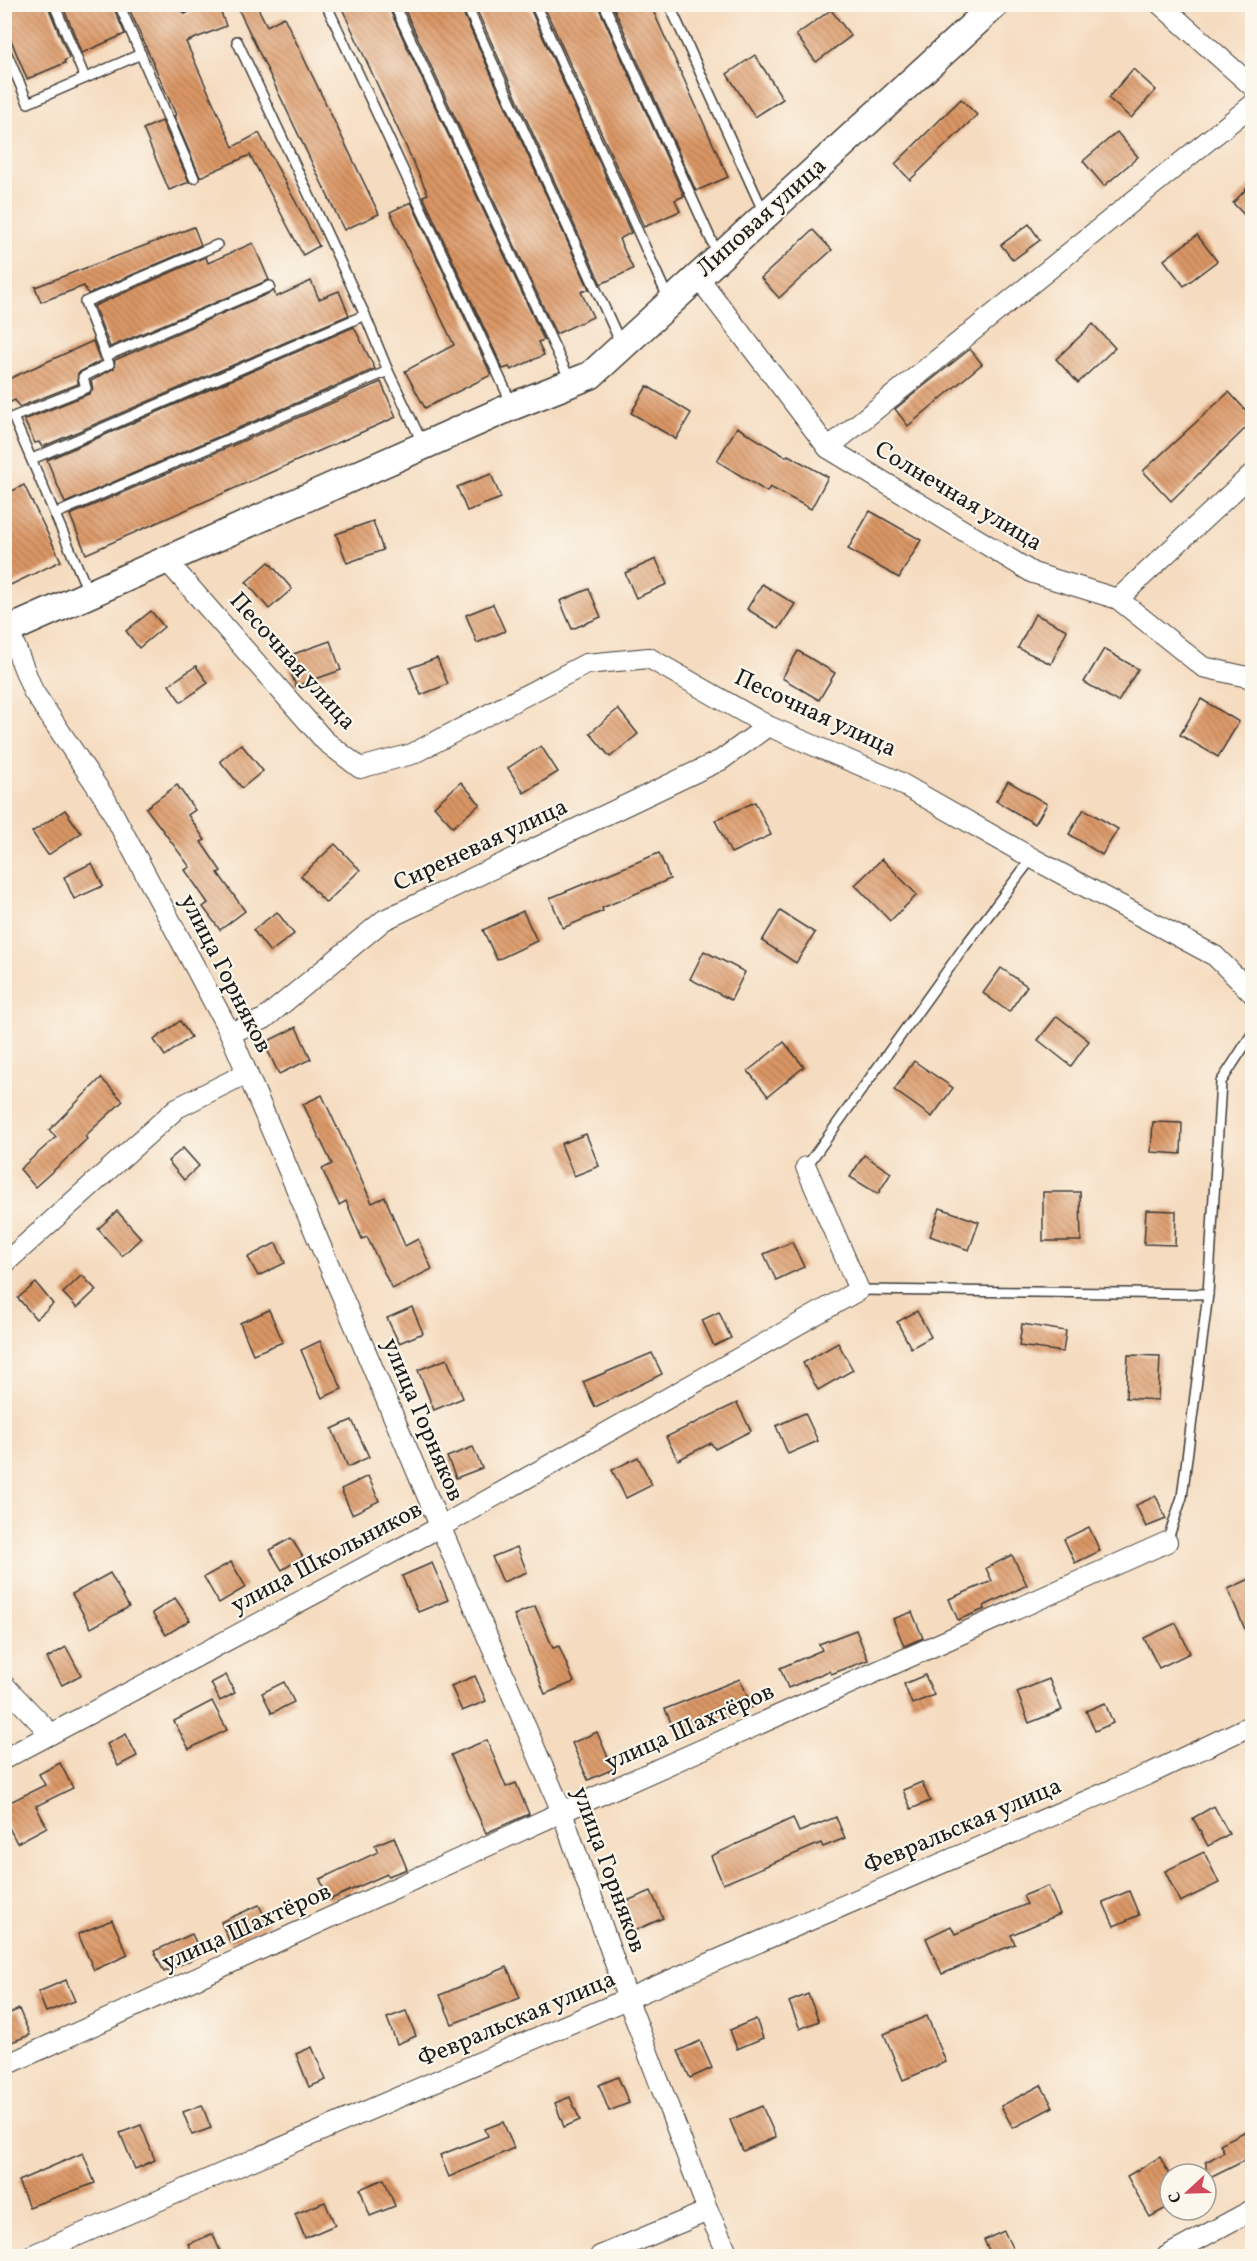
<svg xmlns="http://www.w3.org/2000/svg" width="1257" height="2261" viewBox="0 0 1257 2261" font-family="Vollkorn,serif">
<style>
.building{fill:url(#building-back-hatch)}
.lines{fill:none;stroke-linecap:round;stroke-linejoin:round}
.lane-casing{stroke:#3d3934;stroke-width:12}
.street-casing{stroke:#3d3934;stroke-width:22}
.secondary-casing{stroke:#3d3934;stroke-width:30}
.lane{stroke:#fff;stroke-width:9}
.street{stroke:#fff;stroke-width:20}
.secondary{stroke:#fff;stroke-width:27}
.labels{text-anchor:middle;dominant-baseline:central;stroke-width:4.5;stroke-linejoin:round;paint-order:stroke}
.street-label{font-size:24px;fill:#1c1c1c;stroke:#fbf7ec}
</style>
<defs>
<pattern id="building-back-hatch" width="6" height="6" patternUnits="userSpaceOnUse" patternTransform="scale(1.5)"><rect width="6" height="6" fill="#db9665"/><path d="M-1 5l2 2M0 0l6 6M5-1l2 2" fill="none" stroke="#b17a52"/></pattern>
</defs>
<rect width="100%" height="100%" fill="#fbf7ec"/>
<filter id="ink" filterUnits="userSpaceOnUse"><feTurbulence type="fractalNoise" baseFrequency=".0167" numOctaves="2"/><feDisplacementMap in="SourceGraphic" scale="12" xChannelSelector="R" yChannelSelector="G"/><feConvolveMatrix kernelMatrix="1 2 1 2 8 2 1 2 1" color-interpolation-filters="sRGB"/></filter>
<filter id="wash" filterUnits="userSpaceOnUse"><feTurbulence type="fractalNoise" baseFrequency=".008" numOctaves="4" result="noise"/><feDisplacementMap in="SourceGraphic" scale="24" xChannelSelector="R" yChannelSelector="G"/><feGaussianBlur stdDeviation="1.35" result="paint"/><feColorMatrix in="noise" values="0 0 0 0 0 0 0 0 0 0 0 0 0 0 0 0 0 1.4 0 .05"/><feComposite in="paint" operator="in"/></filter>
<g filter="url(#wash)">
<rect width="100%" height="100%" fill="#f5dbbf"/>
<g id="blocks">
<g class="building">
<polygon points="4,4 47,4 69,58 64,61 65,63 27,79 4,23"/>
<polygon points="62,4 112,4 125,34 82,53"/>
<polygon points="127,4 178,4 185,14 191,11 192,4 218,4 226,26 186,42 233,147 259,133 319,246 303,255 250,155 200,177 174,116 176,115"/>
<polygon points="236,4 256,4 267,26 284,17 379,214 344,230"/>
<polygon points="340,4 387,4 544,340 538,342 544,355 511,370 509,367 503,369 423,196 428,194"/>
<polygon points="402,4 459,4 589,289 581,292 593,317 556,334"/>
<polygon points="474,4 528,4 631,233 619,239 633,269 601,284"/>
<polygon points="543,4 597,4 684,196 675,200 680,211 644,227"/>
<polygon points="612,4 650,4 728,177 696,191"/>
<polygon points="831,10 851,36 816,62 796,35"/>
<polygon points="755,55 783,99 755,117 727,74"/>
<polygon points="1133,69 1156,90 1131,118 1108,98"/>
<polygon points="961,99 977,115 910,180 895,164"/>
<polygon points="162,121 189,182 169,190 143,129"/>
<polygon points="1117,132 1138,157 1104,186 1083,161"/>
<polygon points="1252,183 1252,223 1233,203"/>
<polygon points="411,202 491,375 425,408 405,371 454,345 390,212"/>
<polygon points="1029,224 1040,240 1013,260 1001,245"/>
<polygon points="194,227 201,245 88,294 84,286 41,302 35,287"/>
<polygon points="813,230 832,250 779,298 761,278"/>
<polygon points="1197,235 1217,261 1184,286 1164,260"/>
<polygon points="253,243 269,280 110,347 94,306 206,257 208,263"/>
<polygon points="311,281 319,299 339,291 349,315 42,447 39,442 35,443 24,420 89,394 93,389 91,381 114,368 115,360 274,291 276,297"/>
<polygon points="1093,324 1115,348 1078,383 1056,359"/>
<polygon points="354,327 375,369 65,503 47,460"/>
<polygon points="93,341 100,361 78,373 78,384 19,407 15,400 4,405 4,381"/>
<polygon points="970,349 982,364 908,426 895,409"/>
<polygon points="381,382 396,417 86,554 70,515"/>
<polygon points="647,386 691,413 676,439 631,413"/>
<polygon points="1229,392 1252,417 1252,422 1171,501 1143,471"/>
<polygon points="737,427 786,457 788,455 828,477 811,509 770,487 767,492 717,461"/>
<polygon points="491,474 501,498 467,511 457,487"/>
<polygon points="24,485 61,561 4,588 4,495"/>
<polygon points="870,511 921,540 899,578 848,549"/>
<polygon points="373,521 383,550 347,563 336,534"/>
<polygon points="656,559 667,584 636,598 625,573"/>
<polygon points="269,562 292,589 269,609 246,582"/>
<polygon points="762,584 795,604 779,629 747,609"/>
<polygon points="589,589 601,617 572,629 560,601"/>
<polygon points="493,604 505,631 477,643 466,615"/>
<polygon points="151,611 164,627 139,648 126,631"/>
<polygon points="1035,614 1067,630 1051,664 1018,648"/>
<polygon points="330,641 341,670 296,686 285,657"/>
<polygon points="1104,649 1138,669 1118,702 1084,682"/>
<polygon points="798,651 835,673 819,700 782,678"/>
<polygon points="437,658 448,684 421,695 410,668"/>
<polygon points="196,666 208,683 181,702 169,685"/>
<polygon points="1201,699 1239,722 1218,757 1180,735"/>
<polygon points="618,709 638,734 610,757 590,733"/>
<polygon points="241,744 263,771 242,788 220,761"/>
<polygon points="541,746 558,772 524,793 508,768"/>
<polygon points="1008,781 1047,804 1035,824 996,801"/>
<polygon points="461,782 480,804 453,827 434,806"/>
<polygon points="177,785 195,810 188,815 205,840 201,842 221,871 218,873 245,911 220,930 203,907 208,903 185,870 190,867 146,808"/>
<polygon points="755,802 771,835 731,853 715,820"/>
<polygon points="1084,809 1118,829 1102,855 1069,834"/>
<polygon points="65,810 81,833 48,855 32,832"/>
<polygon points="335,844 360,870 326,903 301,876"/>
<polygon points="659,853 670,879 602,908 603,911 563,928 550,898"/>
<polygon points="882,859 917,895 890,921 855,885"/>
<polygon points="92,863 103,886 74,899 64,877"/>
<polygon points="523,911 537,941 497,960 483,930"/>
<polygon points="780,911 815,933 796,963 762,941"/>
<polygon points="277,912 294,934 270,952 253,930"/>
<polygon points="704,951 745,972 731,1000 690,979"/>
<polygon points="1001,968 1027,986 1009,1012 983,993"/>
<polygon points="1057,1016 1089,1041 1071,1066 1038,1040"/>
<polygon points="180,1021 191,1037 165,1056 154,1040"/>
<polygon points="296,1027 311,1059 279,1074 264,1043"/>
<polygon points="784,1042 804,1067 768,1096 748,1071"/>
<polygon points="914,1061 953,1088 932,1117 894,1090"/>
<polygon points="101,1078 123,1101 85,1136 87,1139 63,1162 35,1187 20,1169 56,1137 49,1130"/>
<polygon points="322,1095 372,1203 385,1197 405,1246 418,1239 432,1269 392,1289 367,1237 362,1239 346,1201 339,1205 322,1169 332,1164 303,1104"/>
<polygon points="1153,1122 1182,1123 1181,1154 1151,1152"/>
<polygon points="586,1134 599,1166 574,1176 561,1144"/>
<polygon points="183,1148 199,1166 184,1180 168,1161"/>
<polygon points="864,1155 891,1173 878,1194 850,1177"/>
<polygon points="1043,1192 1080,1192 1081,1241 1043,1241"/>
<polygon points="940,1208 979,1222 969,1250 930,1236"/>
<polygon points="1146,1210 1176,1211 1175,1245 1144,1244"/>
<polygon points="117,1211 141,1238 122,1256 98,1229"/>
<polygon points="792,1242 804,1267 776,1280 764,1254"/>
<polygon points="276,1243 285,1263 258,1276 248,1257"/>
<polygon points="82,1275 96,1290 77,1308 63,1293"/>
<polygon points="36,1283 53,1304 36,1319 18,1298"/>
<polygon points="412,1307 423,1333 399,1343 387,1318"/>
<polygon points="269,1310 283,1342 253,1354 240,1323"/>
<polygon points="917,1311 931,1337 911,1348 897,1322"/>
<polygon points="719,1312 731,1338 714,1346 702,1320"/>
<polygon points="1022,1324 1066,1331 1063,1352 1019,1346"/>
<polygon points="320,1341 342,1389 322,1398 301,1350"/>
<polygon points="838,1343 853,1370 818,1390 803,1363"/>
<polygon points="652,1353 662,1374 595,1407 583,1382"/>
<polygon points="1128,1355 1160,1356 1158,1400 1126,1398"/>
<polygon points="447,1359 463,1398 434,1410 418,1370"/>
<polygon points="737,1403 751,1431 715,1449 711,1443 678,1460 666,1437"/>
<polygon points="805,1413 818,1441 788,1454 776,1426"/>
<polygon points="352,1420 369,1457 348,1467 332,1429"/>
<polygon points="473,1447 482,1468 456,1478 447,1457"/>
<polygon points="638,1457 652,1485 626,1498 612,1470"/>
<polygon points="368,1476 379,1501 352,1514 341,1489"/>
<polygon points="1156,1496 1166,1519 1146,1527 1136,1505"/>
<polygon points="1089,1527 1100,1551 1075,1563 1064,1539"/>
<polygon points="291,1538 303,1557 282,1570 270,1550"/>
<polygon points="517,1547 527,1572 503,1582 492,1557"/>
<polygon points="1012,1555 1027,1585 984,1606 985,1609 958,1620 949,1599 992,1581 986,1568"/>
<polygon points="231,1562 246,1587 219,1603 204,1577"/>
<polygon points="432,1563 448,1600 418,1612 402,1576"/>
<polygon points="110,1573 129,1607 91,1628 72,1594"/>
<polygon points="1252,1578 1252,1646 1228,1589"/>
<polygon points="175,1598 190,1620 166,1635 152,1613"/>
<polygon points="535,1606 553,1648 559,1646 574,1682 545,1694 514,1615"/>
<polygon points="912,1612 923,1638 904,1646 893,1619"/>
<polygon points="1176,1623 1190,1653 1159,1668 1144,1638"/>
<polygon points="856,1630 868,1660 831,1674 829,1671 788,1688 780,1668 822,1650 819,1644"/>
<polygon points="66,1647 81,1675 62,1685 47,1658"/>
<polygon points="226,1675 235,1693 220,1701 211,1683"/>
<polygon points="925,1675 934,1695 912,1704 904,1684"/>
<polygon points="475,1676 486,1701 462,1711 451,1686"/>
<polygon points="740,1679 752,1707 677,1736 665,1709"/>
<polygon points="1049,1679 1062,1710 1029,1723 1017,1692"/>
<polygon points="284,1682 294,1702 272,1713 262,1693"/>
<polygon points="212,1701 227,1730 189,1749 174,1721"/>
<polygon points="1105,1703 1113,1723 1095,1731 1086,1711"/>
<polygon points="597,1732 613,1769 588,1780 572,1743"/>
<polygon points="126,1734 137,1756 118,1766 107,1744"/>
<polygon points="487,1740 506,1787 516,1783 529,1814 486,1833 451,1755"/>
<polygon points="60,1763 73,1788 36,1806 47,1827 17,1843 4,1818 4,1805 45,1785 39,1774"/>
<polygon points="922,1782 930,1801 911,1809 903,1790"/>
<polygon points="1214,1806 1229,1834 1208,1846 1193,1818"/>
<polygon points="836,1817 845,1838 823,1847 821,1843 723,1884 711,1856 793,1818 799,1832"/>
<polygon points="394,1837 407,1869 388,1876 387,1874 329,1900 320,1879 378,1852 375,1845"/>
<polygon points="1204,1852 1219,1883 1180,1902 1165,1871"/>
<polygon points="1048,1886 1060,1914 1011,1935 1015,1944 942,1974 926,1938 951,1926 955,1934 1027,1904 1023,1896"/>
<polygon points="651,1891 663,1918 634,1931 622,1903"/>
<polygon points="1129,1891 1139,1915 1114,1926 1103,1902"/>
<polygon points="259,1905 269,1926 230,1943 221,1922"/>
<polygon points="112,1920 128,1955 94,1970 78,1934"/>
<polygon points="192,1934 202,1955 164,1972 154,1951"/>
<polygon points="507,1967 520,1998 452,2024 440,1995"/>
<polygon points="66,1980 75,2001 46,2012 38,1992"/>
<polygon points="808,1994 819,2021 800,2029 789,2002"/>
<polygon points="19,2009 30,2035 4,2045 4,2016"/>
<polygon points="406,2011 416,2036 397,2044 387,2018"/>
<polygon points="927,2016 946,2062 903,2080 884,2034"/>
<polygon points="756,2019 763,2038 737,2049 730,2030"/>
<polygon points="700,2041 712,2068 690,2078 678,2051"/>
<polygon points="312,2047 326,2080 309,2087 296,2054"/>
<polygon points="618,2077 629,2103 609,2111 599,2085"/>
<polygon points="1041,2085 1053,2107 1013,2128 1001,2106"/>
<polygon points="570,2097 580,2120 564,2127 555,2103"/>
<polygon points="202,2105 211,2128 192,2135 183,2112"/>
<polygon points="762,2106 776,2137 743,2151 730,2120"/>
<polygon points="503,2122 514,2148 449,2177 440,2155 488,2136 485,2129"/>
<polygon points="141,2125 155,2160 135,2169 120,2133"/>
<polygon points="1252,2128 1252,2157 1206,2180 1206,2162 1224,2152 1220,2144"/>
<polygon points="83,2153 95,2183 29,2207 18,2181"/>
<polygon points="1160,2157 1170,2176 1170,2206 1150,2217 1127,2176"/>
<polygon points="384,2179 395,2206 370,2216 360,2189"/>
<polygon points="325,2202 335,2225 305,2238 295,2214"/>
<polygon points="1004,2231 1016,2256 992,2256 984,2240"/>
<polygon points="213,2234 222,2256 193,2256 188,2244"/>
</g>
</g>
</g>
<g filter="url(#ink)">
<use href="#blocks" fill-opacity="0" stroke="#3d3934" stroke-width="1.5"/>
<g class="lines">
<g class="lane-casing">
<g id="lane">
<polyline points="54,4 85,78"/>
<polyline points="119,4 194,178"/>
<polyline points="185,4 186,7"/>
<polyline points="326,4 512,404"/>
<polyline points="394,4 570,380"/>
<polyline points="466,4 621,344"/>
<polyline points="535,4 669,300"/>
<polyline points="604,4 718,255"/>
<polyline points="669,4 764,213"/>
<polyline points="237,41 365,315"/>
<polyline points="4,47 28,103 141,54"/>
<polyline points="106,356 270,286"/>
<polyline points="32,459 365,315 388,371"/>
<polyline points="55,514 388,371 422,442"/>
<polyline points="88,591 13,417 86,388 83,377 109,364 85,302 217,245"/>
<polyline points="806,1167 965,946 1032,858"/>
<polyline points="859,1290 1208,1294"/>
<polyline points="1167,1542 1182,1497 1208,1294 1221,1082 1252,1034"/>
</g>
</g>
<g class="street-casing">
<g id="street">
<polyline points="1160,4 1252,86"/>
<polyline points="698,277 828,448 1033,573 1118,599 1203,667 1252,678"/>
<polyline points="828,448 1252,105"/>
<polyline points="167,561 325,741 360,768 412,754 586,664 649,658 768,726 895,780 1032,858 1215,956 1252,993"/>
<polyline points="1118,599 1252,474"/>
<polyline points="9,631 33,691 106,800 230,1033 562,1812 628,2000 708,2211 729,2256"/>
<polyline points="230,1033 264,1019 384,920 721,760 768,726"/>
<polyline points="4,1264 177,1108 247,1073"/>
<polyline points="4,1685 51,1734"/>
<polyline points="4,1759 440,1527 859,1290 806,1167"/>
<polyline points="4,2066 562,1812 1167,1542"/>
<polyline points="30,2256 1149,1774 1252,1725"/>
<polyline points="600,2256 708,2211"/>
<polyline points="1167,2256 1252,2210"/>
</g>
</g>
<g class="secondary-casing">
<polyline id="secondary" points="4,632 513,406 591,375 996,4"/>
</g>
<use href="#lane" class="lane"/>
<use href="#street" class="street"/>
<use href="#secondary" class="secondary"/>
</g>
</g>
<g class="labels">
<g class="street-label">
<text transform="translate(762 218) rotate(-42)">Липовая улица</text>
<text transform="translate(958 497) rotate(31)">Солнечная улица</text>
<text transform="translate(292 662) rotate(48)">Песочная улица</text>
<text transform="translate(815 714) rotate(25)">Песочная улица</text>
<text transform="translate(481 846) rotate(-25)">Сиреневая улица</text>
<text transform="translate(225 974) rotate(63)">улица Горняков</text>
<text transform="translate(422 1420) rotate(67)">улица Горняков</text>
<text transform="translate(327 1558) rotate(-28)">улица Школьников</text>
<text transform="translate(690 1728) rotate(-24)">улица Шахтёров</text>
<text transform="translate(963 1827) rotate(-23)">Февральская улица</text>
<text transform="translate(608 1870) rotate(70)">улица Горняков</text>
<text transform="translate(247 1928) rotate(-24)">улица Шахтёров</text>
<text transform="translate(517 2020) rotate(-23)">Февральская улица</text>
</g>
</g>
<rect width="1257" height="2261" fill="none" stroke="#fbf7ec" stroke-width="24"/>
<g transform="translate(1188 2192) rotate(248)"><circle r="28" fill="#fbf7ec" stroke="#a29f99" stroke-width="1.5"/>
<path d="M0-4.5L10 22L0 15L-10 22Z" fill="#d1495b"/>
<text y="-9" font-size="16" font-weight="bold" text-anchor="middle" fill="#1c1c1c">С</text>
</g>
</svg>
